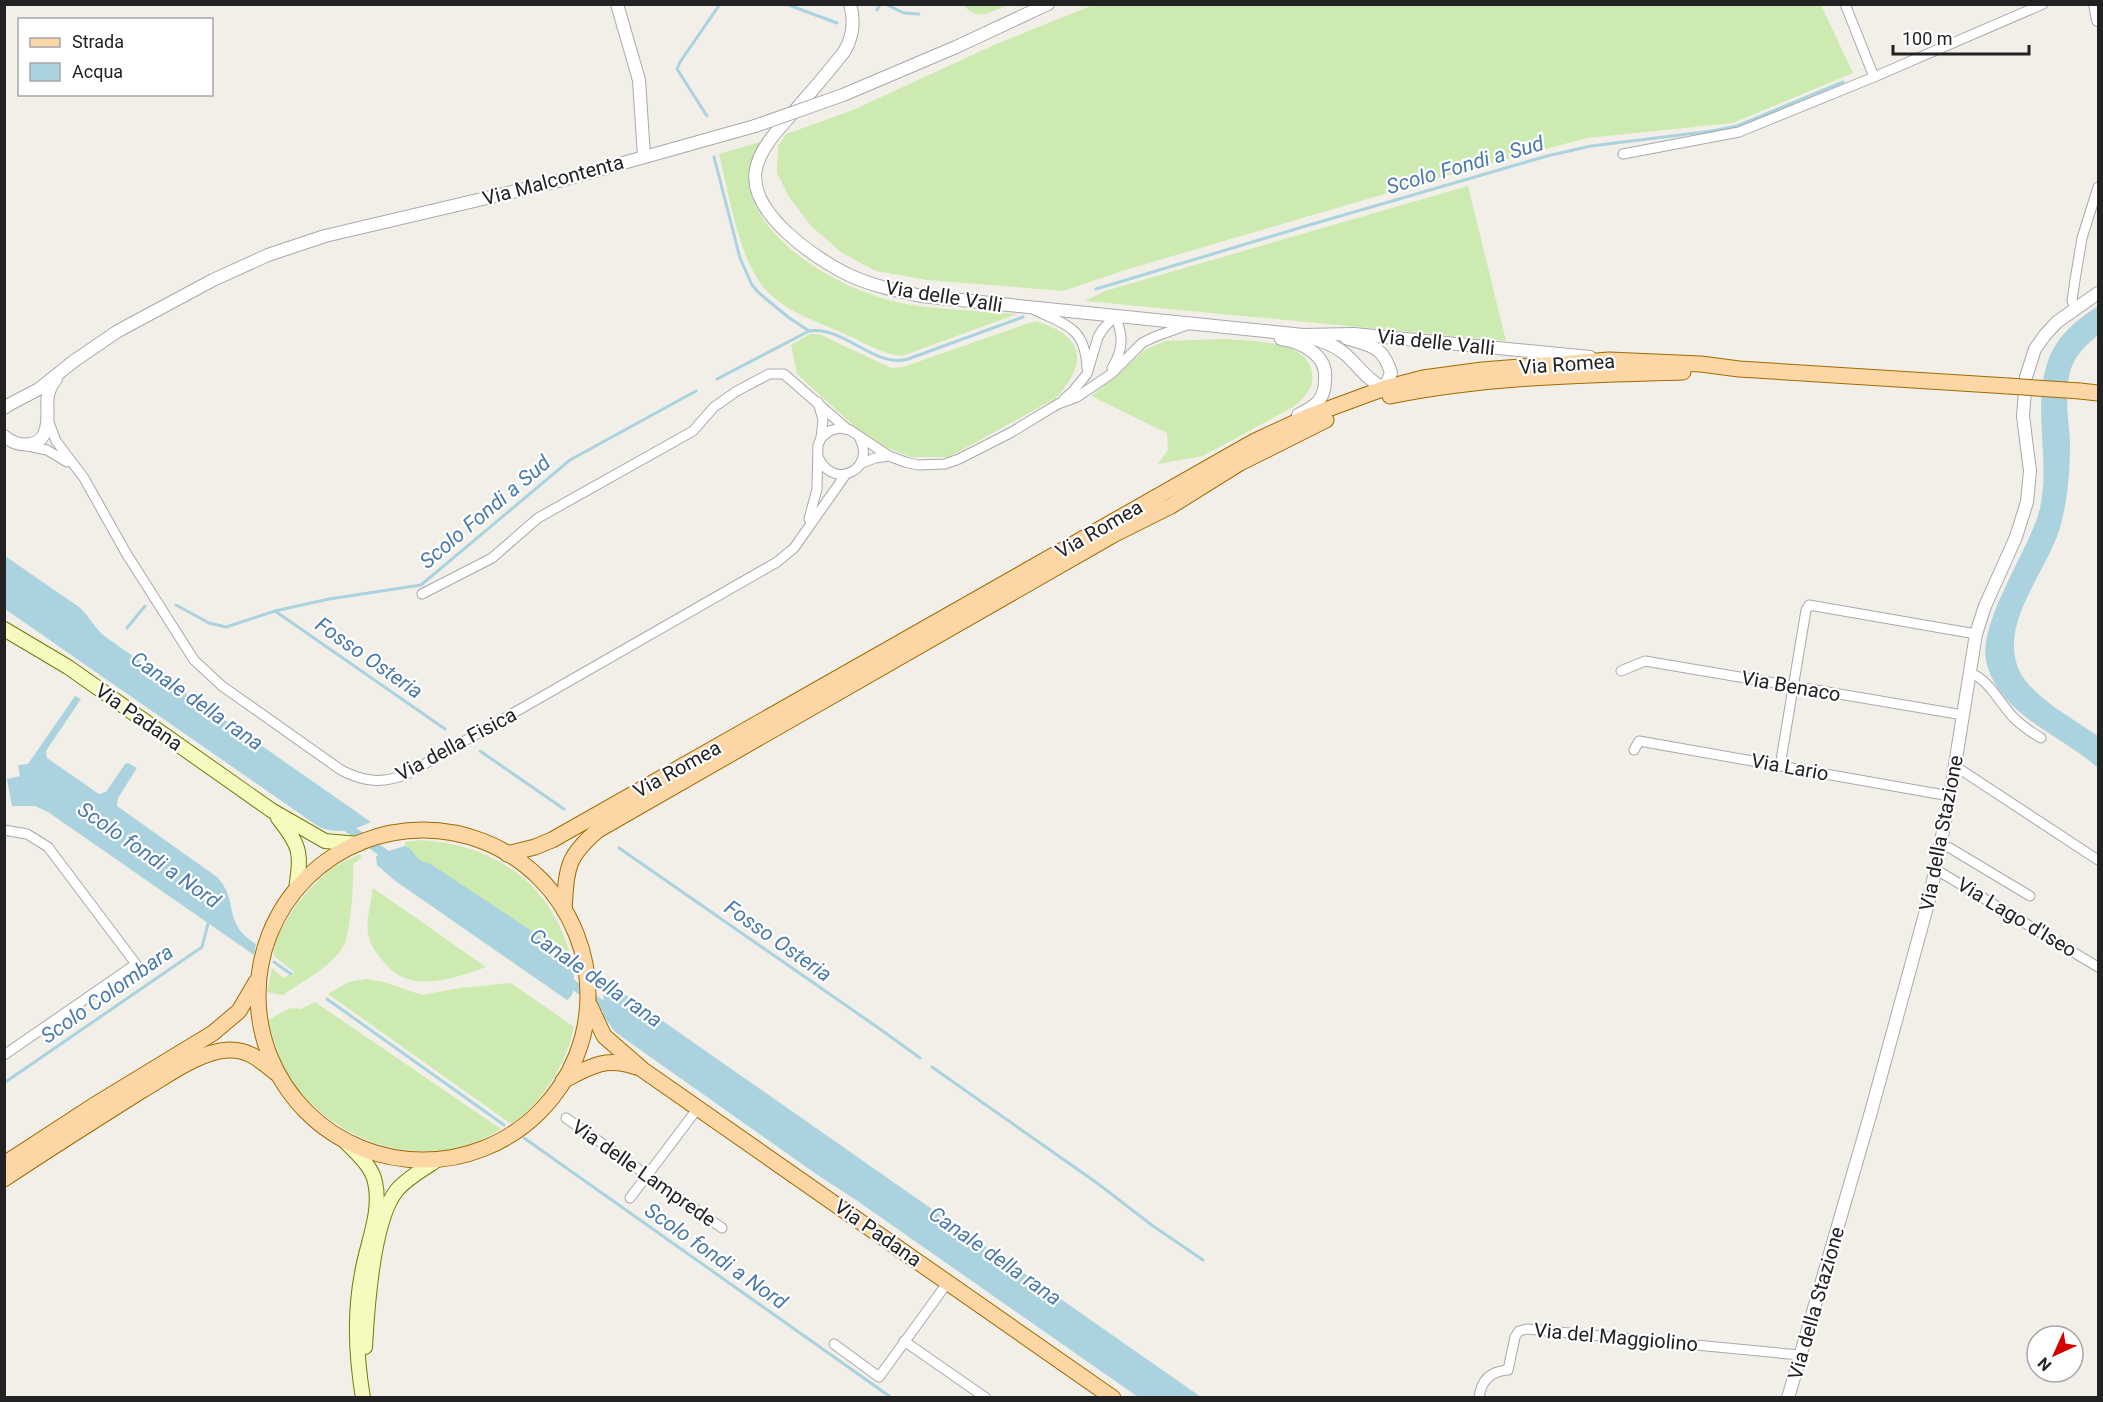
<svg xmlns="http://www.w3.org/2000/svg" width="2103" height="1402" viewBox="0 0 2103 1402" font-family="Roboto,sans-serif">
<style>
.grass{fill:#cdebb0}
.water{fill:#aad3df}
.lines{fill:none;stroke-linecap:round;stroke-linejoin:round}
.stream{stroke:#aad3df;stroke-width:3}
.canal{stroke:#aad3df;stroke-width:9}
.minor-casing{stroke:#a9a9a9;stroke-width:11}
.tertiary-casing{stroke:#a9a9a9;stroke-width:14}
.secondary-casing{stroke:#707d05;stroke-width:16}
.primary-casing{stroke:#a06b00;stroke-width:17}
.minor{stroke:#fff;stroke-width:9}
.tertiary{stroke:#fff;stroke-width:12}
.secondary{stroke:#f7fabf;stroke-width:14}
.primary{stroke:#fcd6a4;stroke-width:15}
.tertiary-bridge-casing{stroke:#a9a9a9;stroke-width:14;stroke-linecap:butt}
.primary-bridge-casing{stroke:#a06b00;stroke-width:17;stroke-linecap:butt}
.tertiary-bridge{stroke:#fff;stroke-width:12}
.primary-bridge{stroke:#fcd6a4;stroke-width:15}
.labels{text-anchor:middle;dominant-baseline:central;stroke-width:4.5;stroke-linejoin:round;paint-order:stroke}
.street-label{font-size:20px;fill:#222;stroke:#fff}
.water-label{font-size:21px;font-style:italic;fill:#4a7aab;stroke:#fff}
</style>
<rect width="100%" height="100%" fill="#f2efe9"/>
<g class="grass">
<path d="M964 5H1008C991 11 977 23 964 5Z"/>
<polygon points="1093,5 1821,5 1853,73 1733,123 1587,138 1460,172 1125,270 1063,291 927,280 876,271 842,253 811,226 789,197 777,173 778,146 786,134 853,110 994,45"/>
<path d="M760 142C754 156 746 171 749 186 762 250 854 296 912 305 946 310 982 311 1017 314L902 356C879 354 859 339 838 331 813 320 787 312 767 291 739 263 729 193 719 154Z"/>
<polygon points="1468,186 1506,341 1085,301 1105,291"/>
<path d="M1035 321C1084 335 1089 362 1056 398L949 457H910L870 441 797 374 791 345 810 334H819L891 368 903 367Z"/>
<path d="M1225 339C1250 341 1307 340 1312 372 1315 387 1305 398 1293 407L1203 456 1158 464 1168 450 1167 433 1091 396 1118 375 1143 351 1165 341Z"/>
<path d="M421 840C495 845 551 883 571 957L429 864C412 860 416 851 405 846V842Z"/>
<path d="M360 854 362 858 353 864C354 881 351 923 346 939 344 947 339 954 333 959 321 972 298 984 283 995L267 992 272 968 283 978 294 972 274 956C274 928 309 886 330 870 339 863 350 859 360 854Z"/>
<path d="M373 888 486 967C453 978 410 996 384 962 377 954 370 945 368 934 366 919 371 903 373 888Z"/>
<path d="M366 979 384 982 422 995 460 988 511 983 574 1027C565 1066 544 1101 511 1124L328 994 349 982Z"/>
<path d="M315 1002 495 1125 501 1129C436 1171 351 1150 302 1094 283 1074 275 1046 268 1020L290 1008 301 1009Z"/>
</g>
<g class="water">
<path d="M2098 306V335C2088 344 2077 353 2072 366 2063 390 2069 419 2070 443 2070 469 2068 496 2062 520 2052 567 2001 616 2017 665 2026 694 2074 719 2098 736V768C2061 735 2002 716 1987 665 1975 625 2030 550 2040 508 2051 459 2031 406 2049 358 2058 335 2078 319 2098 306Z"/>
<path d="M5 556 79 607C90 616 95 630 107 638L371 822C354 830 338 835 319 827L5 609Z"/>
<path d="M75 696 81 699 46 751 47 758 99 794 106 792 125 764 128 763 137 768 118 798 117 806 217 877C240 901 221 923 256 944L254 955 48 812 35 806H12L7 779 20 776 18 765 28 764Z"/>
<path d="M405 846C416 850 413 861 429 863L571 957C572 970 580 991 567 1000L394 880 377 865 376 857 378 854Z"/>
<polygon points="604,980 1201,1397 1138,1397 856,1200 816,1174 615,1032 603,1015"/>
</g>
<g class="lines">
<g class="stream">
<polyline points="786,4 837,23"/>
<polyline points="885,4 904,13 919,14"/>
<polyline points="877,10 880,4"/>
<polyline points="707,116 677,69 680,62 720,4"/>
<polyline points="714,157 740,258 752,285 759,293 788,317 809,331"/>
<polyline points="1096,289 1299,228 1547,156 1591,146 1712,131 1737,126 1843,82"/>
<path d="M717 379 809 331C845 326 875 369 908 359L1023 317"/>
<polyline points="176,605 209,623 226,627 275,611 329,599 421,585 570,460 696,391"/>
<polyline points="275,611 445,729"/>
<polyline points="127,628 145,606"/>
<polyline points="480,751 564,809"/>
<polyline points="619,848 880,1029 920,1058"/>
<polyline points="274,962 291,974"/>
<polyline points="327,999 504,1125"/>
<polyline points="932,1067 1097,1183 1153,1226 1203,1260"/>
<polyline points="4,1083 202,947 209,920"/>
<polyline points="524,1138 892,1398"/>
</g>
<g class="canal">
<polyline points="341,823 391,858"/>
<polyline points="565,979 613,1013"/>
</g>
<g class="minor-casing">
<g id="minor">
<polyline points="1845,4 1874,77"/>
<polyline points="1623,154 1739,132 1874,77 2043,4"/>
<polyline points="2076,308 2072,301 2075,280 2082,238 2098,187"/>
<path d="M1035 310C1068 326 1085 328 1087 368"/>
<path d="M1064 399 1073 391 1087 374 1098 337 1103 329 1115 316C1124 336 1123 350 1112 368"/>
<polyline points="818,402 823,420 821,438"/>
<path d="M48 420 56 441 84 478 126 553 194 660 222 686 341 770C364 782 383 784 407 774L777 562 794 548 846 474"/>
<polyline points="28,446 47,450 67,462"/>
<path d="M819 459C836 491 877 468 859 437"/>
<polyline points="860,464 875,458 889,456"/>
<polyline points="809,519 817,489 818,445 821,438 829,431 840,428 850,430 889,456 905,462 918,465 945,464 959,459 1010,433 1058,404 1077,397 1111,374 1142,343 1154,337 1187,325"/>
<polyline points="422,594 492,558 538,518 693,431 714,407 737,391 769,374 784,374 847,429"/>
<polyline points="1621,671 1645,661 1963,715"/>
<path d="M1970 673C1989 679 2000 704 2014 718 2022 726 2031 732 2041 738"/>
<polyline points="1634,750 1639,741 1950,796"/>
<polyline points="1780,766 1806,610 1809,605 1976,634"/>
<polyline points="1955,766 2098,860"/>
<polyline points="4,830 27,834 48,847 136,964 4,1055"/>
<polyline points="1939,845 1950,848 2030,896"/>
<polyline points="1935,869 2098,967"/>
<polyline points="566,1118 722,1228"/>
<polyline points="630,1198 698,1108"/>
<polyline points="904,1341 986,1398"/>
<polyline points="834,1344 879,1377 948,1282"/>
<path d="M1479 1398C1481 1380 1491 1371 1508 1370L1515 1337 1519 1331 1527 1329 1800 1355"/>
</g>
</g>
<g class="tertiary-casing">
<g id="tertiary">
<polyline points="617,4 639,80 644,156"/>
<path d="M850 4C855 21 853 37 844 52 829 71 813 90 797 108 782 126 761 145 756 169 747 213 817 260 851 276 873 286 898 291 921 296L1303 335 1354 334 1590 357"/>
<polyline points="2095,4 2098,20"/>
<polyline points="843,95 956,47 1048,4"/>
<path d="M1310 337C1323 342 1335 345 1345 354 1359 366 1367 381 1385 388"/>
<path d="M1346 338C1370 346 1383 345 1391 373L1385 388 1386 392"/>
<path d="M1281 339C1302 342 1328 355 1325 380 1325 387 1323 396 1318 402 1312 408 1305 411 1298 415"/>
<polyline points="4,408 12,403 39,389 74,361 118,331 213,280 268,255 325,236 559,181 755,126"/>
<path d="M4 436C17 447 41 450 46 429 51 409 41 398 56 379"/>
<polyline points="1788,1398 1871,1112 1930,896 1950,796 1976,634 1985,606 2016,537 2027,502 2030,471 2023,416 2026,377 2035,349 2045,335 2057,322 2098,293"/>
</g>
</g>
<g class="secondary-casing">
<g id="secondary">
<polyline points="4,629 68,667 271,810 325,841 358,844"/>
<path d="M278 818C302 848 301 853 296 890"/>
<path d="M345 1141C356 1153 372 1166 375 1182 382 1212 367 1243 362 1273 354 1314 356 1356 363 1398"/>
<path d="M365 1347C367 1310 373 1219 397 1190 407 1178 424 1169 437 1160"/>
</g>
</g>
<g class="primary-casing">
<g id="primary">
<polyline points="2080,391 2098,393"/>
<path d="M1390 396C1488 376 1584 375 1683 372"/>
<circle cx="423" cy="995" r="165"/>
<polyline points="507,854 535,847 552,840 1255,441 1309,416 1385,388 1423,378 1482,370 1609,360 1701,364 1739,369 2008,386"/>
<path d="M564 910C567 869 565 858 598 830L1113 535 1171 506 1240 463 1326 420"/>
<polyline points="590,1006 604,1036 643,1070 1113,1398"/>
<path d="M563 1081C589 1067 605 1056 636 1067"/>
<polyline points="4,1164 93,1106 213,1033 239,1011 256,982"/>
<path d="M4 1179C49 1149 95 1120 141 1091 165 1077 200 1051 228 1050 249 1049 261 1061 276 1073"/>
</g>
</g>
<use href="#minor" class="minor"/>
<use href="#tertiary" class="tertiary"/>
<use href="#secondary" class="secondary"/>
<use href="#primary" class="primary"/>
<g class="tertiary-bridge-casing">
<polyline id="tertiary-bridge" points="755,126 843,95"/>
</g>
<g class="primary-bridge-casing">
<polyline id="primary-bridge" points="2008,386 2080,391"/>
</g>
<use href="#tertiary-bridge" class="tertiary-bridge"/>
<use href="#primary-bridge" class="primary-bridge"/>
</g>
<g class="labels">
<g class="street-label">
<text transform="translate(553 180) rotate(-15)">Via Malcontenta</text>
<text transform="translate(944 296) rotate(9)">Via delle Valli</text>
<text transform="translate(1436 342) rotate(6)">Via delle Valli</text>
<text transform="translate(1567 364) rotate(-4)">Via Romea</text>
<text transform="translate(1099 529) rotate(-30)">Via Romea</text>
<text transform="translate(1791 686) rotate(10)">Via Benaco</text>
<text transform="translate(139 717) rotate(35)">Via Padana</text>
<text transform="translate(456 744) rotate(-28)">Via della Fisica</text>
<text transform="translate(1790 767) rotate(10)">Via Lario</text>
<text transform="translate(677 769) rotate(-29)">Via Romea</text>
<text transform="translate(1941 833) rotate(-79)">Via della Stazione</text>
<text transform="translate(2017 917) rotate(31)">Via Lago d'Iseo</text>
<text transform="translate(644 1173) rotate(35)">Via delle Lamprede</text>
<text transform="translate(878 1233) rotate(35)">Via Padana</text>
<text transform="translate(1816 1303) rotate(-74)">Via della Stazione</text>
<text transform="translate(1616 1337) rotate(5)">Via del Maggiolino</text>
</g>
<g class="water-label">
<text transform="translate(1465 165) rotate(-16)">Scolo Fondi a Sud</text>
<text transform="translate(485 512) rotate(-40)">Scolo Fondi a Sud</text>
<text transform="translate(369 658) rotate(35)">Fosso Osteria</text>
<text transform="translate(197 701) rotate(35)">Canale della rana</text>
<text transform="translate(149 855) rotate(35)">Scolo fondi a Nord</text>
<text transform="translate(778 941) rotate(35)">Fosso Osteria</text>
<text transform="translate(596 978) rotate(35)">Canale della rana</text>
<text transform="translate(107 994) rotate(-35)">Scolo Colombara</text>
<text transform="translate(716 1256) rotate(35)">Scolo fondi a Nord</text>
<text transform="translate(995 1256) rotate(35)">Canale della rana</text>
</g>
</g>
<rect width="2103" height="1402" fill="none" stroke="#222222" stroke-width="12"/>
<rect x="18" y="18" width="195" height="78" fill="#ffffff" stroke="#a7a7a7" stroke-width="1.5"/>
<rect x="30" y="38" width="30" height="9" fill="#fcd6a4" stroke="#a7a7a7" stroke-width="1.5"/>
<text x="72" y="48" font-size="18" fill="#222222">Strada</text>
<rect x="30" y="63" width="30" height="18" fill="#aad3df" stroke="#a7a7a7" stroke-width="1.5"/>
<text x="72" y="78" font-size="18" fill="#222222">Acqua</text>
<g transform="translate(2055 1354) rotate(225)"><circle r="28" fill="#ffffff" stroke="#a7a7a7" stroke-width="1.5"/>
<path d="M0-4.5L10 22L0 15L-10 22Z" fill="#d40000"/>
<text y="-9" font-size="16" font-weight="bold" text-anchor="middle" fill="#222222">N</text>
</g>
<path d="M1893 45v9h136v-9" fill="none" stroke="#222222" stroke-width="3"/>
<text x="1902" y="45" font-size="18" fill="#222222" stroke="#ffffff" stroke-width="4.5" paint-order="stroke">100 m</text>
</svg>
